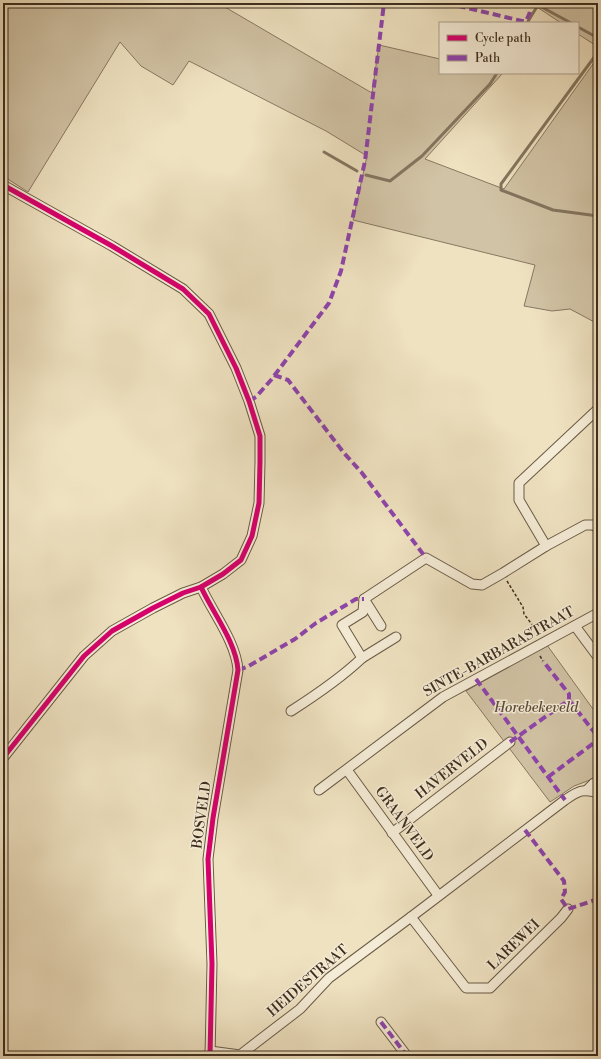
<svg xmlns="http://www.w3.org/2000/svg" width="601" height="1059" viewBox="0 0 601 1059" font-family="'Libre Bodoni',serif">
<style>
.green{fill:#d1c3a5;stroke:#887862}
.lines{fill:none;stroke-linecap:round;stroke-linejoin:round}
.stream{stroke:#84755f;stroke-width:3}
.minor-casing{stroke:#6a5b47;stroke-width:11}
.path{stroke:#3e2e1e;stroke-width:1.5;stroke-dasharray:3 2;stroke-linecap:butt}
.minor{stroke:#f5ecd7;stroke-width:9}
.quiet{stroke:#8e44ad;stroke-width:4;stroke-dasharray:8 4;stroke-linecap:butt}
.cycleway-casing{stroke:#f5ecd7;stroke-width:8}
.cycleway{stroke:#d6006c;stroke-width:5}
.labels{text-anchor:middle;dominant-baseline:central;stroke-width:3;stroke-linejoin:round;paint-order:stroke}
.street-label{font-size:14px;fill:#3e2e1e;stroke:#f5ecd7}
.park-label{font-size:14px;font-style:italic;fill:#5b4c39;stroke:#f5ecd7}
</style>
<rect width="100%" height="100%" fill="#efe2c1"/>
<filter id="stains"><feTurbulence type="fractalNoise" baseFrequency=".005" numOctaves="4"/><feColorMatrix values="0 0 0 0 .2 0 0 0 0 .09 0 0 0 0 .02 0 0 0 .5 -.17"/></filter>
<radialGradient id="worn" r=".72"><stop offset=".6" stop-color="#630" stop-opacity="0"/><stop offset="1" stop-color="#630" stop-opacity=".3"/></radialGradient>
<g class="green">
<polygon points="3,3 218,3 372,93 379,45 440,59 440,73 497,73 502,74 425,159 504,189 598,57 598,324 570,309 552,311 524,306 535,265 353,220 367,156 326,131 189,61 173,85 141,66 120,42 28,192 3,176"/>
<polygon points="531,3 598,3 598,47 578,34 578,23 561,23"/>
<polygon points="547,645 598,716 598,777 574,786 550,802 466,691"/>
</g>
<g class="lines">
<g class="stream">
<polyline points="527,23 538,5 571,23"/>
<polyline points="578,27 598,38"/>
<polyline points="598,52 501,184 501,190 553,210 598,216"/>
<polyline points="324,152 357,171"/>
<polyline points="366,175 390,181 422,156 490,84 497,73"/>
</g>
<g class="minor-casing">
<g id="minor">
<polyline points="3,185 112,246 183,289 209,314 236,368 249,401 260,436 260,462 259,503 252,536 241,560 223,574 201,587 183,593 153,608 112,631 84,656 3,758"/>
<polyline points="546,546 519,500 519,483 598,409"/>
<path d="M201 587C213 613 236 642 238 670L213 818 208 859 212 964 210 1056"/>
<polyline points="364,599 381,626"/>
<polyline points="575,626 598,657"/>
<polyline points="396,637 362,658 342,625 363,612 364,599 426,558 472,584 482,585 503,573 546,546 585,525 593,525 598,528"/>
<path d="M291 711C316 695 340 679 362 658"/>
<polyline points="347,770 438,895"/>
<polyline points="319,790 443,697 598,613"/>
<polyline points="587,790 594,783 598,782"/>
<polyline points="392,833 510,742"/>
<polyline points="411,917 466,988 490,988 561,918 568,909"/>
<polyline points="381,1022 407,1056"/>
<path d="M210 1051 240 1055 300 1009 329 978 411 917 565 800C578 791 583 788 598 793"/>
</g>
</g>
<g class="path">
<polyline points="507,581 523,607 524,614 540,635"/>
<polyline points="540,656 543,661"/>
</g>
<use href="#minor" class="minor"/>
<g class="quiet">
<path d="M446 3 522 21H526C529 15 532 10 529 3"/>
<polyline points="274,375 288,380 344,453 362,473 426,558"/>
<polyline points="249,401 256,397 271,380 329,303 341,271 365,161 384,3"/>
<polyline points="238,670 247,667 295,639 316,623 356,599 364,599"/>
<polyline points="476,679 565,800"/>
<polyline points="569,700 598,737"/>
<polyline points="510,742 569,700 569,694 543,661"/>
<polyline points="548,777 598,740"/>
<polyline points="525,830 564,881 565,892 561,899 568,909 598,899"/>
<polyline points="381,1022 407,1056"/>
<polyline points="239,1056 240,1055"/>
</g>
<g class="cycleway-casing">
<g id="cycleway">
<polyline points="3,185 112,246 183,289 209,314 236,368 249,401 260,436 260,462 259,503 252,536 241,560 223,574 201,587 183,593 153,608 112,631 84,656 3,758"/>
<path d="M201 587C213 613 236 642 238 670L213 818 208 859 212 964 210 1056"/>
</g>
</g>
<use href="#cycleway" class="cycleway"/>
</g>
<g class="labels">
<g class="street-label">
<text transform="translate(499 652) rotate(-29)">SINTE-BARBARASTRAAT</text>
<text transform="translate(452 769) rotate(-38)">HAVERVELD</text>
<text transform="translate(202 815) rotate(-82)">BOSVELD</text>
<text transform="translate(404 824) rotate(54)">GRAANVELD</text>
<text transform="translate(514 945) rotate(-44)">LAREWEI</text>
<text transform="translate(308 981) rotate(-41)">HEIDESTRAAT</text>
</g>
<g class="park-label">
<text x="536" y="708">Horebekeveld</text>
</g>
</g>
<rect width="601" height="1059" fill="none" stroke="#efe2c1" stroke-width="16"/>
<rect x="4" y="4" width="593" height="1051" fill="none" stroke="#3e2e1e" stroke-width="2"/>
<rect x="8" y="8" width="585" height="1043" fill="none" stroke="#3e2e1e"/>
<rect x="439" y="22" width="140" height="52" fill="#f5ecd7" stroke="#aca08d"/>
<rect x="447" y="35" width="20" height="6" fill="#d6006c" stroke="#aca08d"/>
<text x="475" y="42" font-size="12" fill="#3e2e1e">Cycle path</text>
<rect x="447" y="55" width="20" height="6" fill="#8e44ad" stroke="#aca08d"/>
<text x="475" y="62" font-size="12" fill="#3e2e1e">Path</text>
<rect width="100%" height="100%" filter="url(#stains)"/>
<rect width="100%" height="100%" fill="url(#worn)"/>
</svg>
